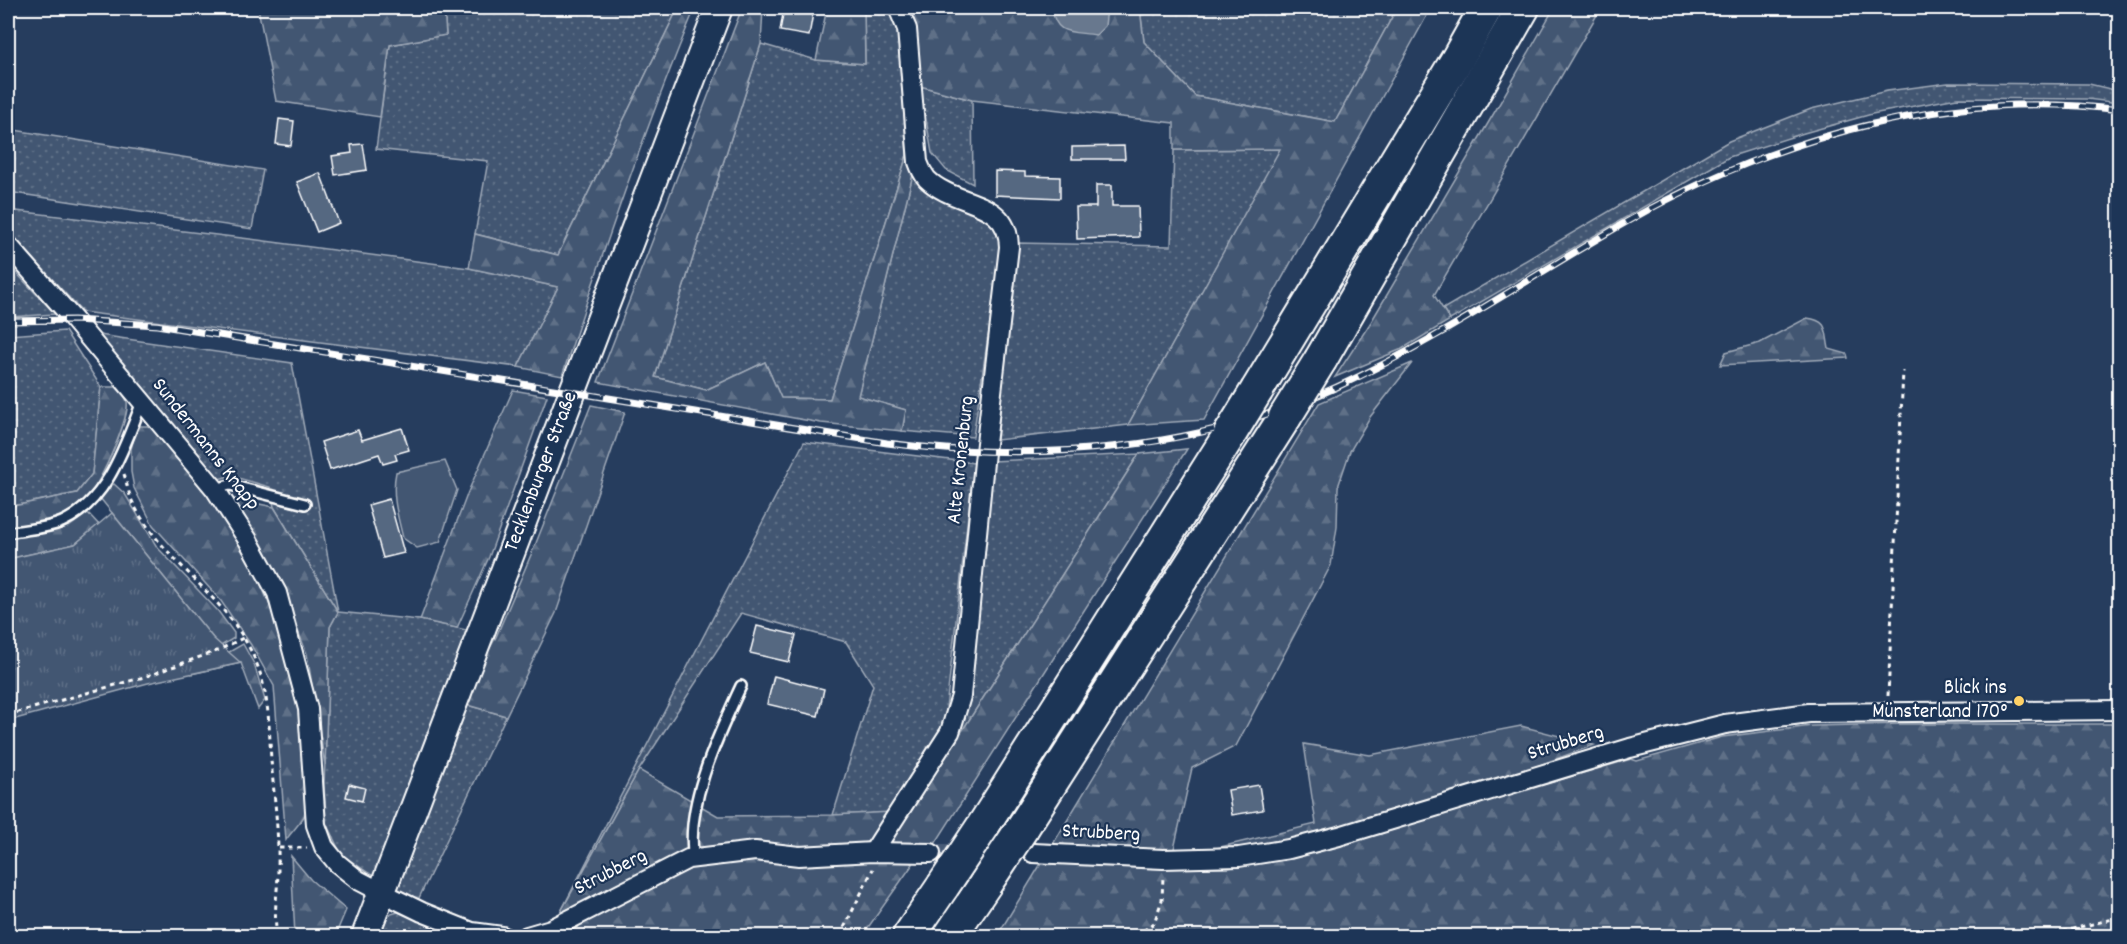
<svg xmlns="http://www.w3.org/2000/svg" width="2127" height="944" viewBox="0 0 2127 944" font-family="Dekko,sans-serif">
<style>
.grass{fill:url(#grass-dots);stroke:#a0aab8;stroke-width:1.5}
.forest{fill:url(#forest-firs);stroke:#a0aab8;stroke-width:1.5}
.park{fill:url(#park-tufts);stroke:#a0aab8;stroke-width:1.5}
.pitch{fill:#425672;stroke:#a0aab8;stroke-width:1.5}
.water{fill:#67788e;stroke:#a4aebb;stroke-width:1.5}
.building{fill:#556781;stroke:#fff;stroke-width:1.5}
.lines{fill:none;stroke-linecap:round;stroke-linejoin:round}
.minor-tunnel{stroke:#475a76;stroke-width:18;stroke-dasharray:18 9;stroke-linecap:butt}
.service-casing{stroke:#fff;stroke-width:14}
.minor-casing{stroke:#fff;stroke-width:22}
.secondary-casing{stroke:#fff;stroke-width:30}
.motorway-casing{stroke:#fff;stroke-width:36}
.path{stroke:#fff;stroke-width:3;stroke-dasharray:4.5 4.5;stroke-linecap:butt}
.service{stroke:#1d3557;stroke-width:9}
.minor{stroke:#1d3557;stroke-width:18}
.secondary{stroke:#1d3557;stroke-width:26}
.motorway{stroke:#1d3557;stroke-width:32}
.rail-casing{stroke:#fff;stroke-width:7}
.rail{stroke:#1d3557;stroke-width:4.5;stroke-dasharray:14;stroke-linecap:butt}
.motorway-bridge-casing{stroke:#fff;stroke-width:36;stroke-linecap:butt}
.motorway-bridge{stroke:#1d3557;stroke-width:32}
.poi-dot{fill:#ffd166;stroke:#1d3557;stroke-width:2}
.labels{text-anchor:middle;dominant-baseline:central;stroke-width:4.5;stroke-linejoin:round;paint-order:stroke}
.street-label{font-size:21px;fill:#fff;stroke:#1d3557}
.poi-label{font-size:21px;fill:#fff;stroke:#1d3557;text-anchor:end}
</style>
<defs>
<pattern id="grass-dots" width="8" height="8" patternUnits="userSpaceOnUse" patternTransform="scale(1.5)"><rect width="8" height="8" fill="#425672"/><path d="M2 2h.1M6 6h.1" fill="none" stroke="#5e6f87" stroke-width="1.8" stroke-linecap="round"/></pattern>
<pattern id="forest-firs" width="22" height="20" patternUnits="userSpaceOnUse" patternTransform="scale(1.5)"><rect width="22" height="20" fill="#425672"/><path d="M5 1l3.5 6h-7zM16 11l3.5 6h-7z" fill="#5e6f87"/></pattern>
<pattern id="park-tufts" width="24" height="20" patternUnits="userSpaceOnUse" patternTransform="scale(1.5)"><rect width="24" height="20" fill="#425672"/><path d="M3 7l-1-3M5 7V3M7 7l1-3M15 17l-1-3M17 17v-4M19 17l1-3" fill="none" stroke="#5e6f87"/></pattern>
</defs>
<rect width="100%" height="100%" fill="#263d5e"/>
<filter id="ink" filterUnits="userSpaceOnUse"><feTurbulence type="fractalNoise" baseFrequency=".0167" numOctaves="2"/><feDisplacementMap in="SourceGraphic" scale="12" xChannelSelector="R" yChannelSelector="G"/><feConvolveMatrix kernelMatrix="1 2 1 2 8 2 1 2 1" color-interpolation-filters="sRGB"/></filter>
<g filter="url(#ink)">
<g class="grass">
<polygon points="444,8 678,8 558,255 475,234 488,161 376,149 390,45 446,35"/>
<polygon points="864,8 890,8 898,34 907,155 830,399 781,398 765,362 706,390 655,377 761,44 816,60 865,64"/>
<polygon points="1140,8 1397,8 1335,122 1195,96 1144,42"/>
<polygon points="1948,83 2089,84 2119,91 2119,103 2087,99 1957,98 1872,114 1804,133 1729,157 1450,320 1443,309 1729,141 1811,109 1887,91"/>
<polygon points="920,86 972,100 973,184 946,170 932,153"/>
<polygon points="8,129 263,170 252,229 8,192"/>
<polygon points="1281,149 1128,425 997,440 1017,243 1171,246 1174,150"/>
<polygon points="915,166 993,223 1002,242 973,437 902,431 906,410 858,396"/>
<polygon points="8,210 250,239 469,268 558,287 518,367 82,312 8,230"/>
<polygon points="8,264 55,314 8,317"/>
<polygon points="65,331 101,387 92,474 77,493 8,507 8,335"/>
<polygon points="99,335 292,363 338,612 420,620 471,631 373,876 341,854 326,823 324,785 330,627 338,612 274,507 270,487 231,476 218,479"/>
<polygon points="804,442 974,463 944,726 887,813 833,815 873,685 846,642 741,613 639,770 558,917"/>
<polygon points="1139,454 957,739 974,653 992,461"/>
<polygon points="467,705 506,716 418,900 393,887"/>
<polygon points="398,912 443,931 440,936 380,936 388,915"/>
</g>
<g class="forest">
<polygon points="258,8 336,8 340,12 360,8 444,8 446,35 390,45 380,117 276,101"/>
<path d="M678 8H695C645 128 603 252 562 376L518 367 558 287 469 268 475 234 558 255Z"/>
<polygon points="742,8 763,8 761,44 655,377 706,390 765,362 781,398 830,399 907,155 915,166 858,396 906,410 902,431 821,423 598,382"/>
<polygon points="827,8 864,8 865,64 816,60"/>
<polygon points="907,8 1140,8 1144,42 1195,96 1335,122 1397,8 1431,8 1204,420 1128,425 1280,149 1174,150 1174,123 972,100 920,86"/>
<polygon points="1554,8 1601,8 1434,295 1450,320 1402,349 1335,377 1371,322 1497,108"/>
<path d="M1807 318C1829 321 1825 330 1829 349L1847 354 1848 358 1720 365 1726 352 1760 343Z"/>
<polygon points="1412,363 1370,417 1350,451 1338,487 1337,527 1331,565 1236,746 1192,768 1174,849 1208,850 1316,824 1304,744 1370,755 1521,726 1594,745 1488,784 1370,818 1297,837 1226,850 1205,852 1144,850 1053,844 1319,403"/>
<path d="M101 387H116C120 392 126 396 127 402 130 419 96 494 81 506 61 522 33 524 8 529V507L77 493 92 474Z"/>
<polygon points="513,390 547,396 489,557 457,628 420,620 468,492"/>
<polygon points="591,405 625,412 556,613 506,716 467,705 478,670 496,637 536,543"/>
<path d="M140 426H148L156 432C183 465 213 497 235 534 278 607 300 684 305 769 305 779 310 802 307 810 304 820 292 831 286 840L274 686 251 645 221 601 153 525 134 488 131 472V449L135 434Z"/>
<polygon points="1187,449 935,844 801,847 759,841 683,854 558,917 639,770 718,816 833,815 911,811 1139,454"/>
<polygon points="114,484 125,494 157,547 218,611 234,633 234,638 216,649 8,684 213,638 100,498 109,487"/>
<polygon points="235,499 274,507 338,612 330,627 325,765 307,654 276,574"/>
<polygon points="88,513 99,525 75,544 8,559 8,538 70,526"/>
<polygon points="243,644 254,664 265,700 258,709 241,663 191,674"/>
<polygon points="1902,724 2119,724 2119,936 997,936 1042,862 1143,868 1229,868 1387,830 1631,759 1637,761 1722,737 1812,726"/>
<polygon points="291,856 311,880 346,910 335,936 295,936"/>
<polygon points="754,858 904,859 913,864 862,936 554,936 692,868"/>
</g>
<polygon class="park" points="112,513 213,638 241,663 148,683 8,721 8,559 75,544"/>
<path class="pitch" d="M445 461 457 490 440 542 417 548 403 538C398 517 391 495 396 472Z"/>
<path class="water" d="M1052 8H1107L1105 26 1096 35C1072 31 1055 36 1052 8Z"/>
<g class="building">
<polygon points="784,8 813,13 809,36 780,31"/>
<polygon points="279,119 294,121 291,146 276,144"/>
<polygon points="363,144 367,170 335,175 332,156 352,153 351,145"/>
<polygon points="1124,146 1125,159 1072,159 1072,147"/>
<polygon points="995,171 1025,172 1025,176 1060,177 1060,198 995,195"/>
<polygon points="320,173 339,223 317,232 297,182"/>
<polygon points="1096,185 1112,185 1112,206 1138,206 1139,237 1077,239 1076,207 1096,207"/>
<polygon points="402,428 409,450 395,454 397,460 383,464 379,454 330,470 321,442 358,430 362,440"/>
<polygon points="389,499 404,553 383,558 368,505"/>
<polygon points="757,626 796,635 789,662 750,653"/>
<polygon points="774,676 824,689 818,716 767,704"/>
<polygon points="349,784 365,788 362,801 346,797"/>
<polygon points="1259,785 1263,810 1232,815 1228,790"/>
</g>
<g class="lines">
<polyline class="minor-tunnel" points="931,853 1010,853"/>
<g class="service-casing">
<g id="service">
<polyline points="215,489 230,485 305,504"/>
<path d="M8 533C25 529 46 529 62 522 108 501 125 445 142 402"/>
<path d="M694 859C684 805 719 734 741 686"/>
</g>
</g>
<g class="minor-casing">
<g id="minor">
<polyline points="8,245 74,320 215,489 248,540 277,593 308,709 316,825 324,847 337,863 358,880 381,892 422,912 472,932 502,936"/>
<path d="M873 852 950 732 961 696 985 452 1009 247C1009 198 955 207 927 179 923 174 920 168 918 162L907 29 898 8"/>
<polyline points="1033,853 1163,859 1239,857 1289,849 1339,836 1630,748 1725,724 1809,713 2120,710"/>
<polyline points="527,936 551,929 688,859 755,851 799,856 873,852 931,853"/>
</g>
</g>
<g class="secondary-casing">
<polyline id="secondary" points="365,936 719,8"/>
</g>
<g class="motorway-casing">
<g id="motorway">
<polyline points="1321,359 1523,8"/>
<polyline points="1257,390 1458,58 1486,8"/>
<polyline points="983,826 1230,434"/>
<polyline points="1023,827 1285,417"/>
<polyline points="909,936 943,886"/>
<polyline points="950,936 986,883"/>
</g>
</g>
<g class="path">
<path d="M124 474C127 484 129 496 134 505 165 564 230 598 256 662 269 693 269 726 271 760 274 796 279 832 278 869 278 894 273 910 277 936"/>
<polyline points="1888,696 1903,371"/>
<polyline points="8,715 144,677 217,651 243,638"/>
<polyline points="279,848 307,848"/>
<polyline points="840,936 873,869"/>
<polyline points="1136,936 1154,923 1162,900 1163,876"/>
<polyline points="2045,936 2120,917"/>
</g>
<use href="#service" class="service"/>
<use href="#minor" class="minor"/>
<use href="#secondary" class="secondary"/>
<use href="#motorway" class="motorway"/>
<g class="rail-casing">
<path id="rail" d="M8 321 74 320 157 325 887 443C1039 463 1196 451 1337 387 1439 340 1531 276 1628 221 1776 137 1949 88 2120 110"/>
</g>
<use href="#rail" class="rail"/>
<g class="motorway-bridge-casing">
<g id="motorway-bridge">
<polyline points="1285,417 1321,359"/>
<polyline points="1230,434 1257,390"/>
<polyline points="986,883 1023,827"/>
<polyline points="943,886 983,826"/>
</g>
</g>
<use href="#motorway-bridge" class="motorway-bridge"/>
</g>
</g>
<circle class="poi-dot" cx="2019" cy="701" r="6"/>
<g class="labels">
<g class="street-label">
<text transform="translate(205 445) rotate(52)">Sundermanns Knapp</text>
<text transform="translate(962 460) rotate(-84)">Alte Kronenburg</text>
<text transform="translate(542 472) rotate(-69)">Tecklenburger Straße</text>
<text transform="translate(1566 744) rotate(-17)">Strubberg</text>
<text transform="translate(1101 834) rotate(3)">Strubberg</text>
<text transform="translate(611 873) rotate(-27)">Strubberg</text>
</g>
<g class="poi-label">
<text x="2007" y="689">Blick ins<tspan x="2007" dy="24">Münsterland 170°</tspan></text>
</g>
</g>
<rect width="2127" height="944" fill="none" stroke="#1d3557" stroke-width="30"/>
<rect x="15" y="15" width="2097" height="914" fill="none" stroke="#fff" stroke-width="2" filter="url(#ink)"/>
</svg>
